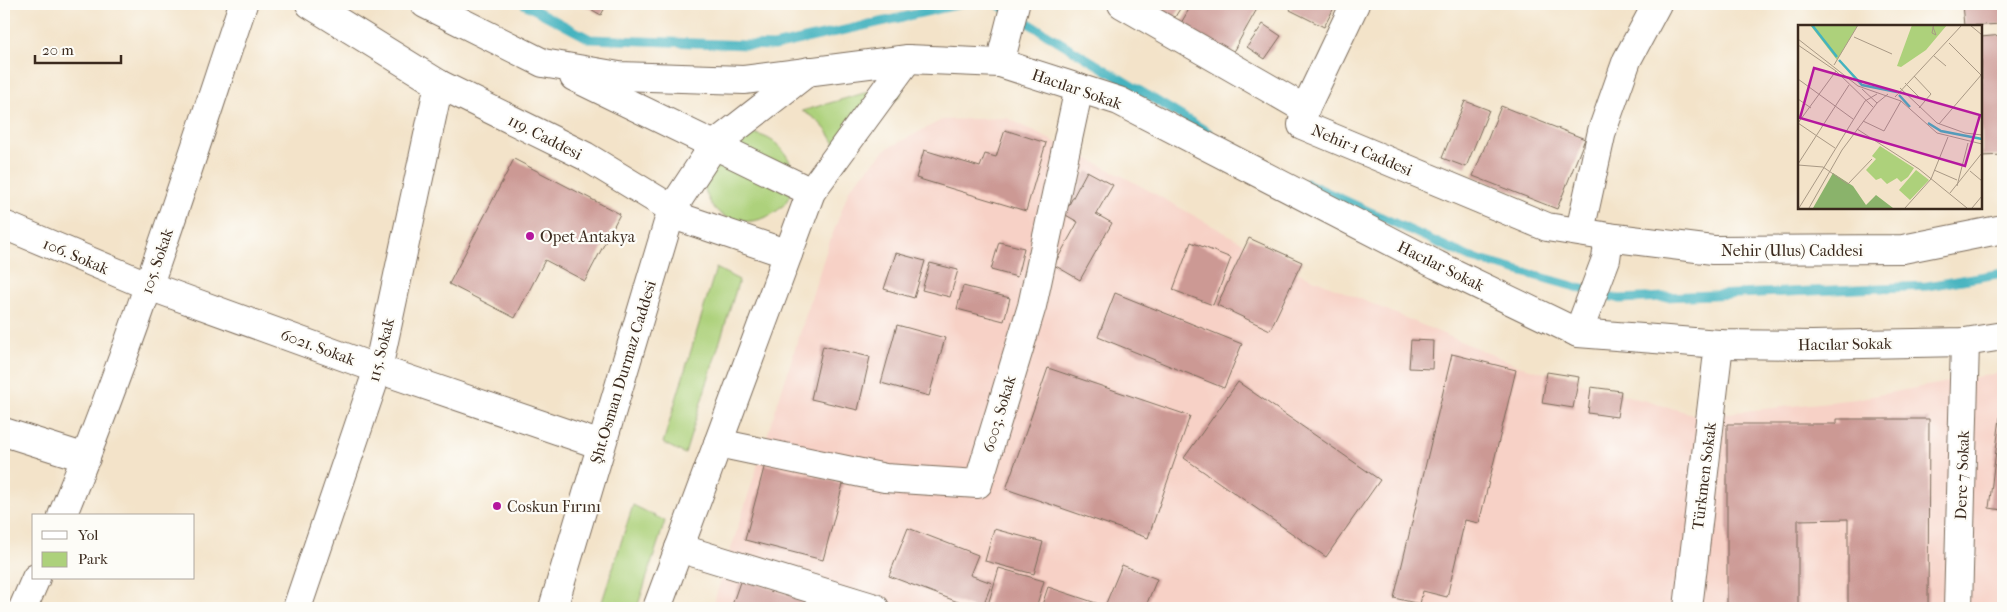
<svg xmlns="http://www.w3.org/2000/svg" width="2007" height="612" viewBox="0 0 2007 612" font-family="'IM FELL French Canon',serif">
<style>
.built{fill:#f7d1c6}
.green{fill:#add17b;stroke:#747e4c}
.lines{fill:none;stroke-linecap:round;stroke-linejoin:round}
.stream{stroke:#44b3bf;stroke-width:9}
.building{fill:#cc9994}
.street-casing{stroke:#7b6b5a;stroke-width:30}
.secondary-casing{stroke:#7b6b5a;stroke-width:30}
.street{stroke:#fff;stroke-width:28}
.secondary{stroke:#fff;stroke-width:28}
.poi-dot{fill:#b5179e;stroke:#fdfcf7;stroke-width:2}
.labels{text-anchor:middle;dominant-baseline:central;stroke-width:4.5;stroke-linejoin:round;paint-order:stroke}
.street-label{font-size:16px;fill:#3b2a1e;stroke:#fdfcf7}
.poi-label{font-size:16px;fill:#3b2a1e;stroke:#fdfcf7;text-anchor:start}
.inset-river{fill:none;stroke:#44b3bf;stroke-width:2.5}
.inset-road{fill:none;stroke:#a99985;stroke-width:1}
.view{fill:#b5179e;fill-opacity:0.15;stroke:#b5179e;stroke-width:2.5}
.inset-edge{fill:none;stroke:#3b2a1e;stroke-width:2.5}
</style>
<rect width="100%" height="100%" fill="#fdfcf7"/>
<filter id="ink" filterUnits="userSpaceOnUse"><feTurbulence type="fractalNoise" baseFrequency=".02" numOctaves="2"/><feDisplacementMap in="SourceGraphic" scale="10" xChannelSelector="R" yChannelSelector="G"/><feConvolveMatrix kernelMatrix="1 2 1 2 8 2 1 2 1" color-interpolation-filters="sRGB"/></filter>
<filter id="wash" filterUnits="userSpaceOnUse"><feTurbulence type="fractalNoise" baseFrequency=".0096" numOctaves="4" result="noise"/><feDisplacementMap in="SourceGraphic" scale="20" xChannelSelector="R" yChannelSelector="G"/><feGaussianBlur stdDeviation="1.12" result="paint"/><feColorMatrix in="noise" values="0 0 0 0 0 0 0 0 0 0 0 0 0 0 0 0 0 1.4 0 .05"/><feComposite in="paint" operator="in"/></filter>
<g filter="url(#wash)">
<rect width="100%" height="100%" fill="#f3e3c9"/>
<polygon class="built" points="1007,118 1128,179 1292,270 1519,366 1700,416 1856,399 2003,372 2003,608 712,608 827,249 850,188 886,149 942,120"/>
<g class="green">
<path d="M875 90 902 94 837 148C828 130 820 120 802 111Z"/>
<path d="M746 132C765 135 779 141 789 160 819 221 700 257 703 168Z"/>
<polygon points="716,268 739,280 685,454 663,443"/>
<polygon points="633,505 665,521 637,608 600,608"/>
</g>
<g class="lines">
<g class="stream">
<polyline points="524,4 590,39 774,46 961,4"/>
<polyline points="997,4 1208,132"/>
<polyline points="1307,183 1469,257 1619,299 1927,286 2003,273"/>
</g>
</g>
<g id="blocks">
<g class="building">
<polygon points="582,4 607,4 601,15"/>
<polygon points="1137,4 1183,4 1170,25"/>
<polygon points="1192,4 1247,4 1257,9 1229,59 1177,30"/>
<polygon points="1293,4 1336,4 1324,27 1290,10"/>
<polygon points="1962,4 2003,4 2003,24 1964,26"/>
<polygon points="1263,24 1281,36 1265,59 1247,47"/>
<polygon points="2003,35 2003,155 1982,156 1981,37"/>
<polygon points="1465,101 1489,110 1466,167 1442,158"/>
<polygon points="1501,106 1585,139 1557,209 1473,176"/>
<polygon points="1005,130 1046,143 1026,211 916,178 924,150 980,167 985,154 996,157"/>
<polygon points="514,159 620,214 585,281 545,260 515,318 449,284"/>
<polygon points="1087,171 1113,185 1096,214 1112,223 1080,280 1054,265 1078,222 1064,214"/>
<polygon points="1249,238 1302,262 1270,330 1217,305"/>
<polygon points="999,242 1024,248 1017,277 991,270"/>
<polygon points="1191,242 1231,258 1213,305 1173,290"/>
<polygon points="896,253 925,261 914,298 884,289"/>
<polygon points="930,263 958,270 950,297 922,290"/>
<polygon points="963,286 1010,298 1004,321 957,309"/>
<polygon points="1115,293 1242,344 1224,388 1098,337"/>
<polygon points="897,325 945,338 929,396 881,383"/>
<polygon points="1411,340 1433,341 1432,369 1409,368"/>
<polygon points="823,346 870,357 858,410 811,399"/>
<polygon points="1452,354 1516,370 1479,523 1465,520 1447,597 1423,591 1420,604 1394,598"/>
<polygon points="1048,368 1190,416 1148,538 1006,489"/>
<polygon points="1547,372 1579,377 1573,408 1542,403"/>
<polygon points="1238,382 1380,480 1326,557 1184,458"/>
<polygon points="1591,387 1621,391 1617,417 1588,413"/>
<polygon points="2000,417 2003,418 2003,510 1989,508"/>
<polygon points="1837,419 1929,419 1928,608 1848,608 1848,519 1798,520 1798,608 1727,608 1727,424 1837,424"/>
<polygon points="765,464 843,484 823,560 745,540"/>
<polygon points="908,528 978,555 970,575 992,583 982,608 974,608 889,576"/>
<polygon points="994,529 1043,542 1034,574 985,561"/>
<polygon points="1122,565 1157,579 1145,608 1104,608"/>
<polygon points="999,568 1044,581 1036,608 987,608"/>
<polygon points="741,579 807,601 804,608 731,608"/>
<polygon points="1048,587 1099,604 1097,608 1041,608"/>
</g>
</g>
</g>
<g filter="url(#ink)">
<use href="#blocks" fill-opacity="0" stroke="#7b6b5a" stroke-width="1"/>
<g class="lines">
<g class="street-casing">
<g id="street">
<polyline points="1122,4 1305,109 1302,125 1547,227 1616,238 1713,250 1903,249 2003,229"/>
<polyline points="1305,109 1355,4"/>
<polyline points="4,225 149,286 378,369 601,445"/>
<polyline points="1580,231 1602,131 1627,60 1657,4"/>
<polyline points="1578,333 1606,259 1609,237"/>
<polyline points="4,432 86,458"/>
<polyline points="718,443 885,478 978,484 1032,306 1079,88"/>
<path d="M62 516C131 348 186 175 243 4"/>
<polyline points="679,548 875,608"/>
<polyline points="23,608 36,578"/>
<polyline points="297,608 378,369 439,84"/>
<polyline points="1688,608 1719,344"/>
<polyline points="1958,608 1965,342"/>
</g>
</g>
<g class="secondary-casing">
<g id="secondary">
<polyline points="310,4 439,84 585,156 672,209 682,218 788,254"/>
<polyline points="425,4 543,63 619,76 744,80 908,59 1000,63 1119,101 1437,265 1578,333 1719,344 1812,345 1965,342 2003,336"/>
<polyline points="1000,63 1015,4"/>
<polyline points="574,77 811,192"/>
<polyline points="553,608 672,209 714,145 809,71"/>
<polyline points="657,608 811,192 908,59"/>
</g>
</g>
<use href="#street" class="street"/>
<use href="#secondary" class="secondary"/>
</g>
</g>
<g class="poi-dot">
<circle cx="530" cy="236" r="5"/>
<circle cx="497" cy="506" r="5"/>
</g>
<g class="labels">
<g class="street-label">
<text transform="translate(1077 89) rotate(19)">Hacılar Sokak</text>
<text transform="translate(545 137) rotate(27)">119. Caddesi</text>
<text transform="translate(1362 150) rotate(23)">Nehir-1 Caddesi</text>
<text x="1792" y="250">Nehir (Ulus) Caddesi</text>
<text transform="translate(76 256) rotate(23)">106. Sokak</text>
<text transform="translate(157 261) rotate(-71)">105. Sokak</text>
<text transform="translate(1441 266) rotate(26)">Hacılar Sokak</text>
<text transform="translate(1845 344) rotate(-1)">Hacılar Sokak</text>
<text transform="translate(318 347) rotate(20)">6021. Sokak</text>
<text transform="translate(381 350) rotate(-76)">115. Sokak</text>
<text transform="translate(623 372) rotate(-73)">Şht.Osman Durmaz Caddesi</text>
<text transform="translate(999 414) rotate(-73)">6003. Sokak</text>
<text transform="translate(1962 475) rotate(-88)">Dere 7 Sokak</text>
<text transform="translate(1704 476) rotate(-83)">Türkmen Sokak</text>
</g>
<g class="poi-label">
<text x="540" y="236">Opet Antakya</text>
<text x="507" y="506">Coskun Fırını</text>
</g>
</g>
<g transform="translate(1798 25)">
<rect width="184" height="184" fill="#f3e3c9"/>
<path d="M12 0H60L39 35ZM114 0H149L128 25 103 42 99 41ZM82 121 116 143 110 152 103 157 99 153 89 159 83 153 78 155 68 145 78 134 74 131ZM118 145 131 155 112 175 101 165Z" fill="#add17b"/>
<path d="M35 148 55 161 68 180 78 170 95 183H15Z" fill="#8ab36b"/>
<path class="inset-river" d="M14 0 39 32M41 35 64 60 99 67M101 70 112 82M130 98 143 106 184 114"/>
<path class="inset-road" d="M172 0 184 10M135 2 138 10 134 8 135 3V2L136 0M56 12 94 29M0 14 60 61 103 76 139 108 184 119M151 18 183 50M0 20 38 46 75 82M136 31 148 41M36 40 60 0M116 51 133 69 121 83M0 54 55 94M107 58 122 73M102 63 139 98 167 108 184 110M64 64 79 78M97 72 164 0M0 74 13 83M65 96 86 106 103 76M141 99 184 49M59 104 121 144 169 183M37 123 19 111 0 98 38 46M0 139 51 60M0 140 25 142 50 159 74 134M136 145 159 155M172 146 184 156M159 161 170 118M152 168 184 128M1 183 67 76 79 69M11 183 44 125 79 78 90 69M107 183 133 154 150 112M174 183 184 171"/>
<path class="view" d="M16 43 182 90 167 141 2 93Z"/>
<rect width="184" height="184" class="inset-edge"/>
</g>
<rect width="2007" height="612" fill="none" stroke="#fdfcf7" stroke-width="20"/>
<rect x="32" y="514" width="162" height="65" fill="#fdfcf7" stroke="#afa8a0"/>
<rect x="42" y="531" width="25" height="8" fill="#ffffff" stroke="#afa8a0"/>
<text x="78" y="540" font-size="15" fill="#3b2a1e">Yol</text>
<rect x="42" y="552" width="25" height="15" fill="#add17b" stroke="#afa8a0"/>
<text x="78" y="564" font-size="15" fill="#3b2a1e">Park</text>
<path d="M35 55v8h86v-8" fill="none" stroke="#3b2a1e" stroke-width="2.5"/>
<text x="42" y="55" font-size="15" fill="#3b2a1e" stroke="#fdfcf7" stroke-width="4" paint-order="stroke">20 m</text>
</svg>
